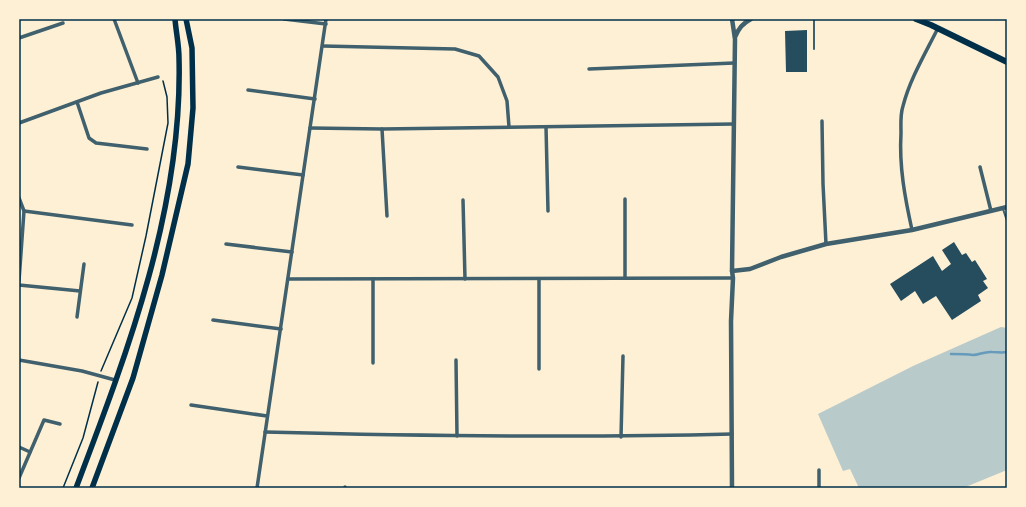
<svg xmlns="http://www.w3.org/2000/svg" width="1026" height="507" viewBox="0 0 1026 507" font-family="'Times New Roman',serif">
<style>
.green{fill:#b9caca}
.lines{fill:none;stroke-linecap:round;stroke-linejoin:round}
.stream{stroke:#669bbc;stroke-width:2.5}
.building{fill:#264d5e}
.path{stroke:#003049;stroke-width:1.5}
.service{stroke:#3f606c;stroke-width:2}
.minor{stroke:#3f606c;stroke-width:3.5}
.tertiary{stroke:#3f606c;stroke-width:4.5}
.secondary{stroke:#003049;stroke-width:5.5}
.trunk{stroke:#003049;stroke-width:6}
.neatline{fill:none;stroke:#003049;stroke-width:1.5}
</style>
<rect width="100%" height="100%" fill="#fdf0d5"/>
<polygon class="green" points="1001,327 1007,328 1007,470 963,488 859,488 850,469 843,471 818,414 913,366"/>
<g class="lines">
<path class="stream" d="M951 354C958 354 966 354 973 355 979 355 985 351 992 352 998 352 1001 353 1007 352"/>
</g>
<g class="building">
<polygon points="807,30 807,72 786,72 785,31"/>
<polygon points="954,242 962,255 966,253 972,262 975,260 987,279 983,281 988,288 978,295 981,301 952,320 936,296 923,304 915,291 901,301 890,284 933,256 942,271 951,264 942,250"/>
</g>
<g class="lines">
<g class="path">
<polyline points="101,371 132,298 146,236 168,123 167,97 163,81"/>
<polyline points="63,488 83,438 98,382"/>
</g>
<g class="service">
<polyline points="814,19 814,49"/>
<polyline points="1003,209 1007,221"/>
</g>
<g class="minor">
<polyline points="114,19 138,83"/>
<polyline points="284,19 326,24"/>
<polyline points="19,38 63,23"/>
<polyline points="323,46 455,49 479,56 498,77 507,101 509,127"/>
<polyline points="589,69 734,63"/>
<polyline points="248,90 315,99"/>
<polyline points="77,102 89,138 96,143 147,149"/>
<polyline points="822,121 823,184 826,244"/>
<polyline points="19,123 101,93 158,77"/>
<polyline points="546,127 548,211"/>
<polyline points="310,128 382,129 734,124"/>
<polyline points="382,129 387,216"/>
<polyline points="238,167 303,175"/>
<polyline points="980,167 991,211"/>
<polyline points="19,198 24,211 19,281"/>
<polyline points="625,199 625,278"/>
<polyline points="463,200 465,279"/>
<polyline points="24,211 132,225"/>
<path d="M912 230C905 198 899 167 901 133 901 125 900 115 903 106 910 79 925 54 938 28"/>
<polyline points="226,244 292,252"/>
<polyline points="288,279 733,278"/>
<polyline points="373,279 373,363"/>
<polyline points="539,279 539,369"/>
<polyline points="19,285 80,291"/>
<polyline points="77,317 84,264"/>
<polyline points="213,320 281,329"/>
<polyline points="19,360 82,371 115,380"/>
<polyline points="456,360 457,436"/>
<polyline points="191,405 267,416"/>
<path d="M265 432C421 436 576 438 732 434"/>
<polyline points="621,437 623,356"/>
<polyline points="19,447 30,452"/>
<polyline points="19,478 44,420 60,424"/>
<polyline points="257,488 326,19"/>
<polyline points="345,488 345,487"/>
<polyline points="819,488 819,470"/>
</g>
<g class="tertiary">
<polyline points="732,19 735,39 732,271 733,278 731,321 732,488"/>
<path d="M735 37C739 28 742 24 751 19"/>
<polyline points="732,271 750,269 781,257 826,244 912,230 1007,207"/>
</g>
<g class="secondary">
<path d="M76 488C128 351 183 207 179 58 179 45 176 32 175 19"/>
<polyline points="92,488 133,378 162,275 188,164 193,108 192,48 186,19"/>
</g>
<polyline class="trunk" points="916,19 931,25 1007,62"/>
</g>
<rect width="1026" height="507" fill="none" stroke="#fdf0d5" stroke-width="40"/>
<rect x="20" y="20" width="986" height="467" class="neatline"/>
</svg>
